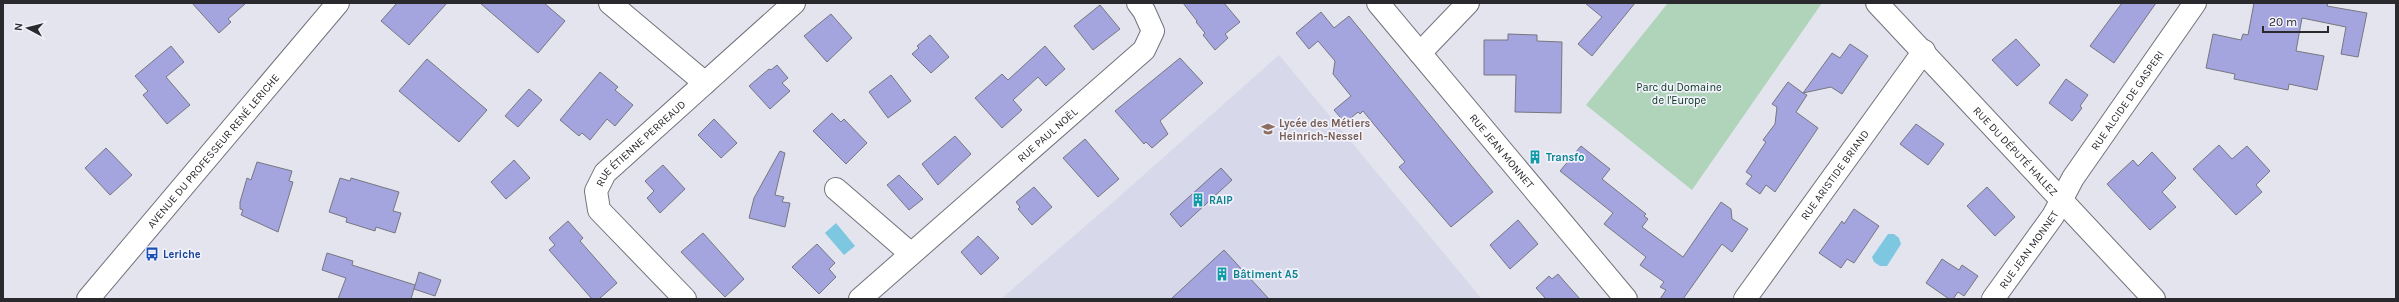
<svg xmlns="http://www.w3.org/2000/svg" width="2399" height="302" viewBox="0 0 2399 302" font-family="Karla,sans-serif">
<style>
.built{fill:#d7d8e9}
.green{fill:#afd4ba}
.water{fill:#7dc7e1}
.building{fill:#a4a5de;stroke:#767780}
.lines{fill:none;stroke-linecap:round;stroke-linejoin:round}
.street-casing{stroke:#72727b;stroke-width:24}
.street{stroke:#fff;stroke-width:22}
.labels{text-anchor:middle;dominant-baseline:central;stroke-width:3.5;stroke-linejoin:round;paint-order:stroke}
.park-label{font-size:11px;fill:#06351b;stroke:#f1f1fb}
.street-label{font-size:11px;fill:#2a2a2e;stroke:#f1f1fb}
.education-label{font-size:11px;font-weight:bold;fill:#785e54;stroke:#f1f1fb;text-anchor:start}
.culture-label{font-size:11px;font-weight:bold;fill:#0d838f;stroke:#f1f1fb;text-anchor:start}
.transit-label{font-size:11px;font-weight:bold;fill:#164399;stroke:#f1f1fb;text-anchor:start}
</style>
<rect width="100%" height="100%" fill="#e3e4ee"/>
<polygon class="built" points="1279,55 1482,299 1001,299 1112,203"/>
<polygon class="green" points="1668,3 1822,3 1692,190 1586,105"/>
<g class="water">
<polygon points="836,223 855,246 844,255 825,233"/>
<polygon points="1888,234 1894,234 1899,238 1901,244 1887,266 1880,266 1874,262 1872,257"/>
</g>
<g class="building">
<polygon points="192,3 246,3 228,19 231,22 219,33"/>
<polygon points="397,3 447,3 409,45 381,21"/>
<polygon points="480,3 544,3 565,21 538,53"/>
<polygon points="1183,3 1224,3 1240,22 1225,34 1228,38 1215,50 1203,35 1205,33 1196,22 1197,21"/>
<polygon points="1585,3 1635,3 1592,56 1578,44 1602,17"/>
<polygon points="2122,3 2156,3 2114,63 2090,46"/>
<polygon points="2254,3 2328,3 2327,6 2367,13 2358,57 2341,54 2346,27 2302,18 2296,51 2324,56 2317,90 2289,84 2288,90 2234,79 2235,74 2206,68 2213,34 2241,40 2243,34 2248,35"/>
<polygon points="1100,5 1120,29 1093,50 1074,26"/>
<polygon points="1321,12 1334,28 1349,16 1493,192 1451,227 1399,167 1405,162 1363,111 1360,114 1358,112 1345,123 1334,110 1351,96 1333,74 1335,61 1318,41 1309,49 1296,33"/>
<polygon points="831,14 852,38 827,62 804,36"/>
<polygon points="1508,34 1537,35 1537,41 1562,42 1561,113 1515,112 1516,75 1484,75 1484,40 1508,40"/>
<polygon points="930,35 949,57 931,73 912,54 919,48 917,46"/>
<polygon points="2016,39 2040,65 2017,86 1992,60"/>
<polygon points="1850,44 1868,56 1842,94 1831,87 1803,93 1807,95 1796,112 1818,128 1775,192 1766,185 1760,194 1746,184 1752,176 1746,172 1766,142 1763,140 1775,124 1777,107 1772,104 1788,82 1803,93 1832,53 1840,58"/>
<polygon points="171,46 184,62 166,77 190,105 167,124 143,95 148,91 135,76"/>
<polygon points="1045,46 1065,69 1046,86 1038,77 1013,100 1022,110 1002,128 975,98 1002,74 1008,80"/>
<polygon points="1180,58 1203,83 1160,121 1168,134 1152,148 1146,142 1144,144 1115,111"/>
<polygon points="427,59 487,110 459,142 399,91"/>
<polygon points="777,65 788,78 782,83 790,91 770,109 749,86 769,69 771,70"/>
<polygon points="600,72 618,87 615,90 633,105 615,126 607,119 590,140 582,133 579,136 560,120"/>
<polygon points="891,75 911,101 888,118 869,92"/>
<polygon points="2066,79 2088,95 2080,106 2082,108 2072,121 2049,103"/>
<polygon points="529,89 542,100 518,127 505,116"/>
<polygon points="832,113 841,122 844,119 867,143 846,164 813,131"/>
<polygon points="714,119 737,143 721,158 698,135"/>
<polygon points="1916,124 1944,144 1928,165 1900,144"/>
<polygon points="955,136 971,154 938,185 922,164"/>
<polygon points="1085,139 1119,179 1098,197 1063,158"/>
<polygon points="2219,145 2232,159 2247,146 2270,171 2256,185 2262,192 2236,215 2193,169"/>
<polygon points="1581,146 1610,169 1602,179 1646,214 1644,216 1648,219 1642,227 1683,257 1721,202 1731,209 1732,219 1748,229 1732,252 1722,244 1683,299 1660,299 1666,290 1660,287 1664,282 1640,265 1646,257 1604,224 1613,213 1560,171"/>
<polygon points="106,148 132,175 110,195 85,168"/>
<polygon points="780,151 785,153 775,195 784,197 782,202 790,203 785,227 749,218 754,198"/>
<polygon points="2152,152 2176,178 2162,192 2176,207 2150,230 2107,184 2133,160 2138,166"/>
<polygon points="514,160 530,178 506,199 491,182"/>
<polygon points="257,162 292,171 289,181 293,182 278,232 241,215 243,210 240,209 240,202 247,178 251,180"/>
<polygon points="663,165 685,189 660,213 647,198 654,191 645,181"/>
<polygon points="1221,168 1232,180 1181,227 1170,214"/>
<polygon points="899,175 923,199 909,210 887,185"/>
<polygon points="340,178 350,181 351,178 399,192 393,211 401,213 395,233 376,227 375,231 356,225 346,222 347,218 329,212"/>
<polygon points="1034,187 1052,207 1032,225 1018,209 1020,207 1016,202"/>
<polygon points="1987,187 2015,217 1995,236 1967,206"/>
<polygon points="1854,209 1879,226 1854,263 1847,259 1841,268 1819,253 1842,221 1844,224"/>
<polygon points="1518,220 1538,244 1510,269 1490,245"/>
<polygon points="568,221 583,238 580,241 617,283 599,299 592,299 549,250 555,245 549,238"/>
<polygon points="703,233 744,279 725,297 681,252"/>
<polygon points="978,236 999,258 981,275 961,252"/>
<polygon points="817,244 835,263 829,269 836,277 819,294 792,267"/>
<polygon points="1224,250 1269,299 1171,299"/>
<polygon points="327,253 353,261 352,265 415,285 411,299 338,299 346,278 322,270"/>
<polygon points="1942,259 1959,270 1962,265 1978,276 1964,296 1958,292 1953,299 1949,299 1926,283"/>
<polygon points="419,272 441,280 435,296 414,289"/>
<polygon points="1558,274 1564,281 1580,299 1546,299 1536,288 1549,276 1552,279"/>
</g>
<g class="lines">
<g class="street-casing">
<g id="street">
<polyline points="610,3 705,83"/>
<path id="s1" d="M1378 3 1626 299"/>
<path id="s2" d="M1877 3 2154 299"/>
<polyline points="1420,53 1468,3"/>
<polyline points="836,189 910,253"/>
<path id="s3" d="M88 299 338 3"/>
<path id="s4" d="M685 299 599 210 596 191 605 173 794 3"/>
<path id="s5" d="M860 299 1144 50 1153 31 1144 11 1138 3"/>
<path id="s6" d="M1745 299 1924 51"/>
<path id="s7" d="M1993 299 2053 216 2073 178 2195 3"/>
</g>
</g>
<use href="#street" class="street"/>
</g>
<defs>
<g id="school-bare" transform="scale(1.08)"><path d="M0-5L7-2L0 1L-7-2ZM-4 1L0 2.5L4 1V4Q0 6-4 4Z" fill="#8d6e63" stroke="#f1f1fb" stroke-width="2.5" paint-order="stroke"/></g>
<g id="building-bare" transform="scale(1.08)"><path d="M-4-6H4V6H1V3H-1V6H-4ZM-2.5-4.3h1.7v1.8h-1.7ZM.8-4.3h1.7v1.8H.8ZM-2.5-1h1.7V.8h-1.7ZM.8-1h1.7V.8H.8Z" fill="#0f9aa8" stroke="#f1f1fb" stroke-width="2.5" paint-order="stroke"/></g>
<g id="bus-bare" transform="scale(1.08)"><path d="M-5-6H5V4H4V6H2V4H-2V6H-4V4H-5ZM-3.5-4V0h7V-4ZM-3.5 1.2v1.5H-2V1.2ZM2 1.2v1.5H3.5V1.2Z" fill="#1a4fb4" stroke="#f1f1fb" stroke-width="2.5" paint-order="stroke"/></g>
</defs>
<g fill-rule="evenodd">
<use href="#school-bare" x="1268" y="129"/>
<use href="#building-bare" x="1535" y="157"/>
<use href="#building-bare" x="1198" y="200"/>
<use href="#bus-bare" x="152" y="254"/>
<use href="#building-bare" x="1222" y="274"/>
</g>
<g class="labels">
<g class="park-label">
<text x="1679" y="87">Parc du Domaine<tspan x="1679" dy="13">de l'Europe</tspan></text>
</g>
<g class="street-label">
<text stroke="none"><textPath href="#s7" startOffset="240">RUE ALCIDE DE GASPERI</textPath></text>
<text stroke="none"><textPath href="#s5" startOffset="249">RUE PAUL NOËL</textPath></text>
<text stroke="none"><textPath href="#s4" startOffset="209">RUE ÉTIENNE PERREAUD</textPath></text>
<text stroke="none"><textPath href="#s3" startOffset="194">AVENUE DU PROFESSEUR RENÉ LERICHE</textPath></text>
<text stroke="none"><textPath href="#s2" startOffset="203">RUE DU DÉPUTÉ HALLEZ</textPath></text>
<text stroke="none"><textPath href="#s1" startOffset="193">RUE JEAN MONNET</textPath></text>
<text stroke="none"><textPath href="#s6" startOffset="153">RUE ARISTIDE BRIAND</textPath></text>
<text stroke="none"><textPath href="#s7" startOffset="61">RUE JEAN MONNET</textPath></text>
</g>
<g class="education-label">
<text x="1279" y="123">Lycée des Métiers<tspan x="1279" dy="13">Heinrich-Nessel</tspan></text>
</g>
<g class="culture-label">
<text x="1546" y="157">Transfo</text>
<text x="1209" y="200">RAIP</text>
<text x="1233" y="274">Bâtiment A5</text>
</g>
<g class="transit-label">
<text x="163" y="254">Leriche</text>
</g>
</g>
<rect width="2399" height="302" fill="none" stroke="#2a2a2e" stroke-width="8"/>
<g transform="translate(28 28) rotate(277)" stroke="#f1f1fb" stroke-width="3" paint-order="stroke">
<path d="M0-3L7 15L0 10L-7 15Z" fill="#2a2a2e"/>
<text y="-6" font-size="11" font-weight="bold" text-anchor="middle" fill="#2a2a2e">N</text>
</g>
<path d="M2263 26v6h65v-6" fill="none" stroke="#2a2a2e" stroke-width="2"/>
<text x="2269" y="26" font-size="12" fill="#2a2a2e" stroke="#f1f1fb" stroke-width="3" paint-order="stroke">20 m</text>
</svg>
